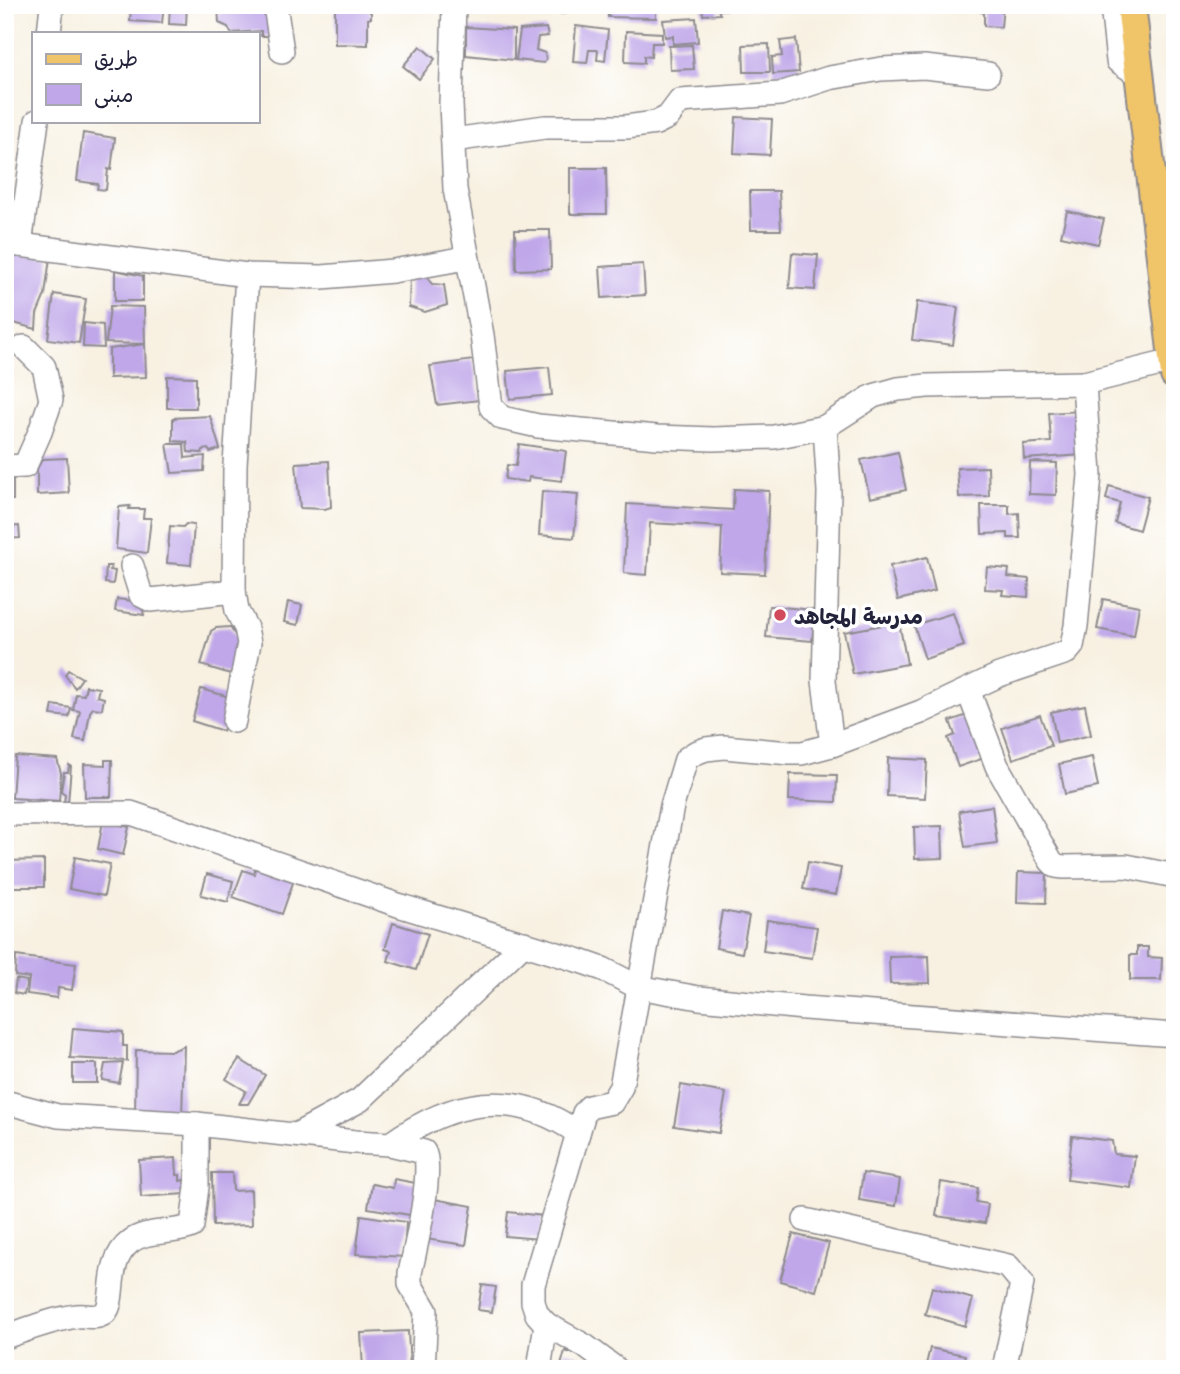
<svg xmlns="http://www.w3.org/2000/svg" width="1180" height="1374" viewBox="0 0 1180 1374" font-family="'Playpen Sans','Playpen Sans Arabic',sans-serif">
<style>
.building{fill:#c0a7e9}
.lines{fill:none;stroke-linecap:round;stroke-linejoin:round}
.minor-casing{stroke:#8d8a8e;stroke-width:26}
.major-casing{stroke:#8d8a8e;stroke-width:32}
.minor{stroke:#fff;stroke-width:23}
.major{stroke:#f0c469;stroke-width:28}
.poi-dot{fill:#d1495b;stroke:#fff;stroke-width:2.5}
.labels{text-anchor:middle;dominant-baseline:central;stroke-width:7;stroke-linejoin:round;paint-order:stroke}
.poi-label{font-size:21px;font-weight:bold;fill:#22223b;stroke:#fff;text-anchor:start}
</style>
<rect width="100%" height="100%" fill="#fff"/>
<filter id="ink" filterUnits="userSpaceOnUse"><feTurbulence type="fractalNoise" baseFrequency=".0143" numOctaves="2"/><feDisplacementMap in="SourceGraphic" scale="14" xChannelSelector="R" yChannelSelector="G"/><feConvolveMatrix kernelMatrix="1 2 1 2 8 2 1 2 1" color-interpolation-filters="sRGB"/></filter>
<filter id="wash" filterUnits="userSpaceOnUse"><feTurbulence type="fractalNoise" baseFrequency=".00686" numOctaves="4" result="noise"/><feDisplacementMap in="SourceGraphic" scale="28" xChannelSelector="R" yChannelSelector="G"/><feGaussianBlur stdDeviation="1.57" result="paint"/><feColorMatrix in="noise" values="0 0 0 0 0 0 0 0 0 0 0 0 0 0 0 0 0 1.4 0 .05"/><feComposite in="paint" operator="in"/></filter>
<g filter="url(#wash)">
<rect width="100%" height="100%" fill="#f8f1e2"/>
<g id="blocks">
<g class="building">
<polygon points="131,5 164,5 162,23 130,21"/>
<polygon points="170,5 187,5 186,25 169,24"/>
<polygon points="218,5 272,5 275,36 261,36 261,31 231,33 228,27 219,23"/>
<polygon points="335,5 364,5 371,13 371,18 368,19 368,45 335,44"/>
<polygon points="530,5 566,5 565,14 530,11"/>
<polygon points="608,5 656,5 656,18 608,17"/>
<polygon points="702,5 731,5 732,9 718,10 720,14 703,15"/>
<polygon points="976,5 1003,5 1001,27 984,26 984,13 976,10"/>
<polygon points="696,18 698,42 673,44 673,36 665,37 663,20"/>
<polygon points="576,26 608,30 605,61 597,60 598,50 589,50 587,63 573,62"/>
<polygon points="466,27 514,30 514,60 466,55"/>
<polygon points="546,28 548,36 538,37 536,50 545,53 546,59 544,63 516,60 520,30"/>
<polygon points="626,31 662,33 662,43 652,43 651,57 644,56 644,63 625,62"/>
<polygon points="796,39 799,72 773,74 772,57 782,56 780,41"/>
<polygon points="769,44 770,72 744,72 743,45"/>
<polygon points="692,45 694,69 670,70 669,46"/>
<polygon points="420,46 435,59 419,79 403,66"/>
<polygon points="736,117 772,119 770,155 734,153"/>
<polygon points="83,133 115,138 111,170 108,169 106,190 97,189 98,184 77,181"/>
<polygon points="570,168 606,168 607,214 570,214"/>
<polygon points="750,191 779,191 781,230 751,230"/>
<polygon points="5,199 20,202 15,221 5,219"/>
<polygon points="1067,211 1104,219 1098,244 1061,236"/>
<polygon points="515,230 550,230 551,269 516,270"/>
<polygon points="12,252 50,258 45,295 37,314 36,329 6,321 10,310 6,298"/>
<polygon points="792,253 818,255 815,290 789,288"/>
<polygon points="643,264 645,295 602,298 600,267"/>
<polygon points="115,270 143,276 143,301 115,301"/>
<polygon points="424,274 432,284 444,285 447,305 425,312 409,307 410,276"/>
<polygon points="54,294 86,299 79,343 48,339"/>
<polygon points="917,302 958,307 953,345 912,340"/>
<polygon points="110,306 144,307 145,344 106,343"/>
<polygon points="84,323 103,325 104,348 83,347"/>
<polygon points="145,344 146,377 109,378 109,349"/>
<polygon points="473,360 480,400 437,405 430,366"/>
<polygon points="549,367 552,395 510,399 507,371"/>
<polygon points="167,376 196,377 196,408 167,408"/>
<polygon points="1081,411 1084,455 1024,459 1023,444 1051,442 1049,413"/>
<polygon points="210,416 220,449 210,452 208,449 203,450 202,453 188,452 187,442 173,441 173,418"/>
<polygon points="167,444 184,444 185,458 205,456 204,471 172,473"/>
<polygon points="519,444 566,451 562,481 529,477 528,482 505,479 507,465 516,466"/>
<polygon points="898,452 906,490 870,498 861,460"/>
<polygon points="67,458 69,493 37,495 37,469 42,459"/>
<polygon points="329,461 331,507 325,509 300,508 296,463"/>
<polygon points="1030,462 1057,463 1056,495 1029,494"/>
<polygon points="988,467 989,496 959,497 957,468"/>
<rect x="5" y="479" width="8" height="21"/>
<polygon points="1109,486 1148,497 1139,530 1115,523 1120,503 1106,499"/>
<polygon points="734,489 769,491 765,574 720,572 722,527 650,523 647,575 624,573 627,504 733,510"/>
<polygon points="542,491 578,494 574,538 539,535"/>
<polygon points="981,505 1009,505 1009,514 1019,513 1020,538 1008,538 1008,533 982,534"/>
<polygon points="130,506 129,509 144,509 143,518 151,518 147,553 116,549 119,507"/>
<polygon points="186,524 194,525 191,565 167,563 170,526 183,527"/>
<polygon points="19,526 20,538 5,539 5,527"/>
<polygon points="927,557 935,591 898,600 890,566"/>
<polygon points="106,566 111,566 110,570 115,571 113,584 105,583"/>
<polygon points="987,567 1009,569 1008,577 1029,579 1028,597 1002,595 1003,590 985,589"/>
<polygon points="117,599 141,602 144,615 115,611"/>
<polygon points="1103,599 1139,606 1134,636 1097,629"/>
<polygon points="288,602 302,605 298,625 284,622"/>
<polygon points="769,606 815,610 812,641 766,637"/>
<polygon points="953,613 964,646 925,659 914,625"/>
<polygon points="899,622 907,664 853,674 844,632"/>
<polygon points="230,627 235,635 248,639 234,675 201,665 211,631 216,628"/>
<polygon points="68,670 82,678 75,688 65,675"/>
<polygon points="86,686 99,688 97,696 104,698 102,709 93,708 90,712 85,741 74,739 80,711 73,710 76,694 84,695"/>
<polygon points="201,689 233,698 223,731 192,721"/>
<polygon points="53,705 71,708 69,717 51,715"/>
<polygon points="1085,705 1091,735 1057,743 1051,712"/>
<polygon points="973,713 987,757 958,767 948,738 955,735 950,721"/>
<polygon points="1040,715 1051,746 1013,759 1002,728"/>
<polygon points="15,756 57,759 61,773 59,801 12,798"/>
<polygon points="1092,757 1098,787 1065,794 1059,764"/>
<polygon points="888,758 927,760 925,798 887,796"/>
<polygon points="105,760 112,760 111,797 85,797 84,764 105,765"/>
<polygon points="69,765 71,766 68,803 64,803 65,794 61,791 64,772 68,772"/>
<polygon points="790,774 837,775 836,802 789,800"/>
<polygon points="992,806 997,843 965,847 959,811"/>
<polygon points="103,821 129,827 123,855 98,849"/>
<polygon points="942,826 943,858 915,859 914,827"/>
<polygon points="75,857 110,864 104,896 69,889"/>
<polygon points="44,860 44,887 5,887 5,861"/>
<polygon points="257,860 296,874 282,914 233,897 243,870 254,874"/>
<polygon points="808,862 841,868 836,895 803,889"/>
<polygon points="1018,872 1047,873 1046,903 1017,902"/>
<polygon points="207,874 233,881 228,902 201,895"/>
<polygon points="722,911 749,916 742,953 716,948"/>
<polygon points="767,920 817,927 812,958 763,951"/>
<polygon points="393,923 428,934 416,970 388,961 391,951 385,949"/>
<polygon points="1137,947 1148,947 1148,957 1162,958 1161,980 1130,980 1130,955 1137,955"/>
<polygon points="16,956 76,964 72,990 58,988 57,998 27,994 29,978 15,976"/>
<polygon points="929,956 930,983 890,984 889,957"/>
<polygon points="16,979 27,981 24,995 14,993"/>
<polygon points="73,1028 123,1032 123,1046 127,1046 127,1061 70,1058"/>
<polygon points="184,1046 182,1118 135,1117 136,1050 172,1051"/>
<polygon points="239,1059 265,1075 248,1104 239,1104 246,1091 226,1079"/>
<polygon points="123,1063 119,1083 102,1080 105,1064"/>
<rect x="73" y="1064" width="24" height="19"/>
<polygon points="681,1085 726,1093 719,1133 674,1126"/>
<polygon points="1072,1136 1112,1141 1114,1154 1135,1156 1131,1188 1067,1180"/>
<polygon points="176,1158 177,1175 180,1175 180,1181 184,1180 185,1194 141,1197 139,1160"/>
<polygon points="212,1173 232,1173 233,1191 251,1190 252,1225 213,1226"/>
<polygon points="863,1173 900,1179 896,1206 859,1200"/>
<polygon points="394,1179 421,1184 416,1216 368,1208 372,1184 393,1188"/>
<polygon points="941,1182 978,1188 976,1202 988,1204 985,1223 936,1216"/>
<polygon points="434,1199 472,1206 466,1245 425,1239"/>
<polygon points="508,1212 543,1216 540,1239 505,1236"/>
<polygon points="361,1215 406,1222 404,1257 356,1254"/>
<polygon points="793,1234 829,1243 816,1291 780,1281"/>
<polygon points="482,1285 496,1287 492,1312 478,1310"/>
<polygon points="932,1287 973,1299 965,1326 925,1314"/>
<polygon points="408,1331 410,1369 363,1369 361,1333"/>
<polygon points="930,1348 965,1355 962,1369 925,1369"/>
<polygon points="565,1351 589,1358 586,1369 560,1369"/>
</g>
</g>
</g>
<g filter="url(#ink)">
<use href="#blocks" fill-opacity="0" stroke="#8d8a8e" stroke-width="2"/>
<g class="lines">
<g class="minor-casing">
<g id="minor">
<polyline points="275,5 282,51"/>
<polyline points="454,5 451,104 455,189 482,335 491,407 502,418 538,426 657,437 713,439 774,437 825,427 873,396 898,389 927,386 1084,383"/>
<polyline points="1112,5 1118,61 1140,76"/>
<polyline points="49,33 52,5"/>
<polyline points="453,140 545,127 626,127 656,123 668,117 680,101 780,94 829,78 881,69 924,67 988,74"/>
<polyline points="5,243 247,275 322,277 393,271 466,258"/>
<polyline points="20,245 37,121"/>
<polyline points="825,427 829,492 824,681 832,745"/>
<polyline points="5,467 25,466 40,432 51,400 44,367 24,347"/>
<polyline points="132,566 141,595 151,600 234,591"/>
<polyline points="968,690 997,766 1051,861 1056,866 1064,867 1126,866 1175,876"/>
<polyline points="234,721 249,643 246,628 237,611 234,591 235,465 247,275"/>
<polyline points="5,814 131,813 398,905 580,961 603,969 638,987 699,998 804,1008 1175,1035"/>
<path d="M5 1102 58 1116 197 1124 355 1142 390 1144 424 1152C434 1168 415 1251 410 1273V1284L426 1311 423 1369"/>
<polyline points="296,1135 360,1100 524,943"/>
<path d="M390 1144C452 1100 513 1087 578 1133"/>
<polyline points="805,1220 1008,1266 1022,1283 1004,1369"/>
<path d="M5 1337C28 1329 53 1319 77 1316 87 1315 95 1319 103 1314 118 1305 103 1263 130 1242 146 1229 174 1234 192 1226L197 1187V1124"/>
<polyline points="539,1369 546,1324"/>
<polyline points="616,1369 585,1346 546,1324 537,1314 533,1302 533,1285 584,1113 589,1107 612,1102 621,1087 672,806 686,759 695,753 706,749 724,747 790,753 802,753 832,745 921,712 999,675 1067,652 1072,646 1076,626 1090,475 1084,383 1173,361"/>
</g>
</g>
<g class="major-casing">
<polyline id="major" points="1131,5 1175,375"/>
</g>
<use href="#minor" class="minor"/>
<use href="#major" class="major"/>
</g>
</g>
<circle class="poi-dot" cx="780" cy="615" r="7"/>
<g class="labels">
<g class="poi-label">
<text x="794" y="615">مدرسة المجاهد</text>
</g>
</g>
<rect width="1180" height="1374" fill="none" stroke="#fff" stroke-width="28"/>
<rect x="32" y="32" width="228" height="91" fill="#ffffff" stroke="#a7a7b1" stroke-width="2"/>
<rect x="46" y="54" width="35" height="10" fill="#f0c469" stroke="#a7a7b1" stroke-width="2"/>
<text x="94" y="66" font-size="21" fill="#22223b">طريق</text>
<rect x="46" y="84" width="35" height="21" fill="#c0a7e9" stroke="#a7a7b1" stroke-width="2"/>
<text x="94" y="102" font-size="21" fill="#22223b">مبنى</text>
</svg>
